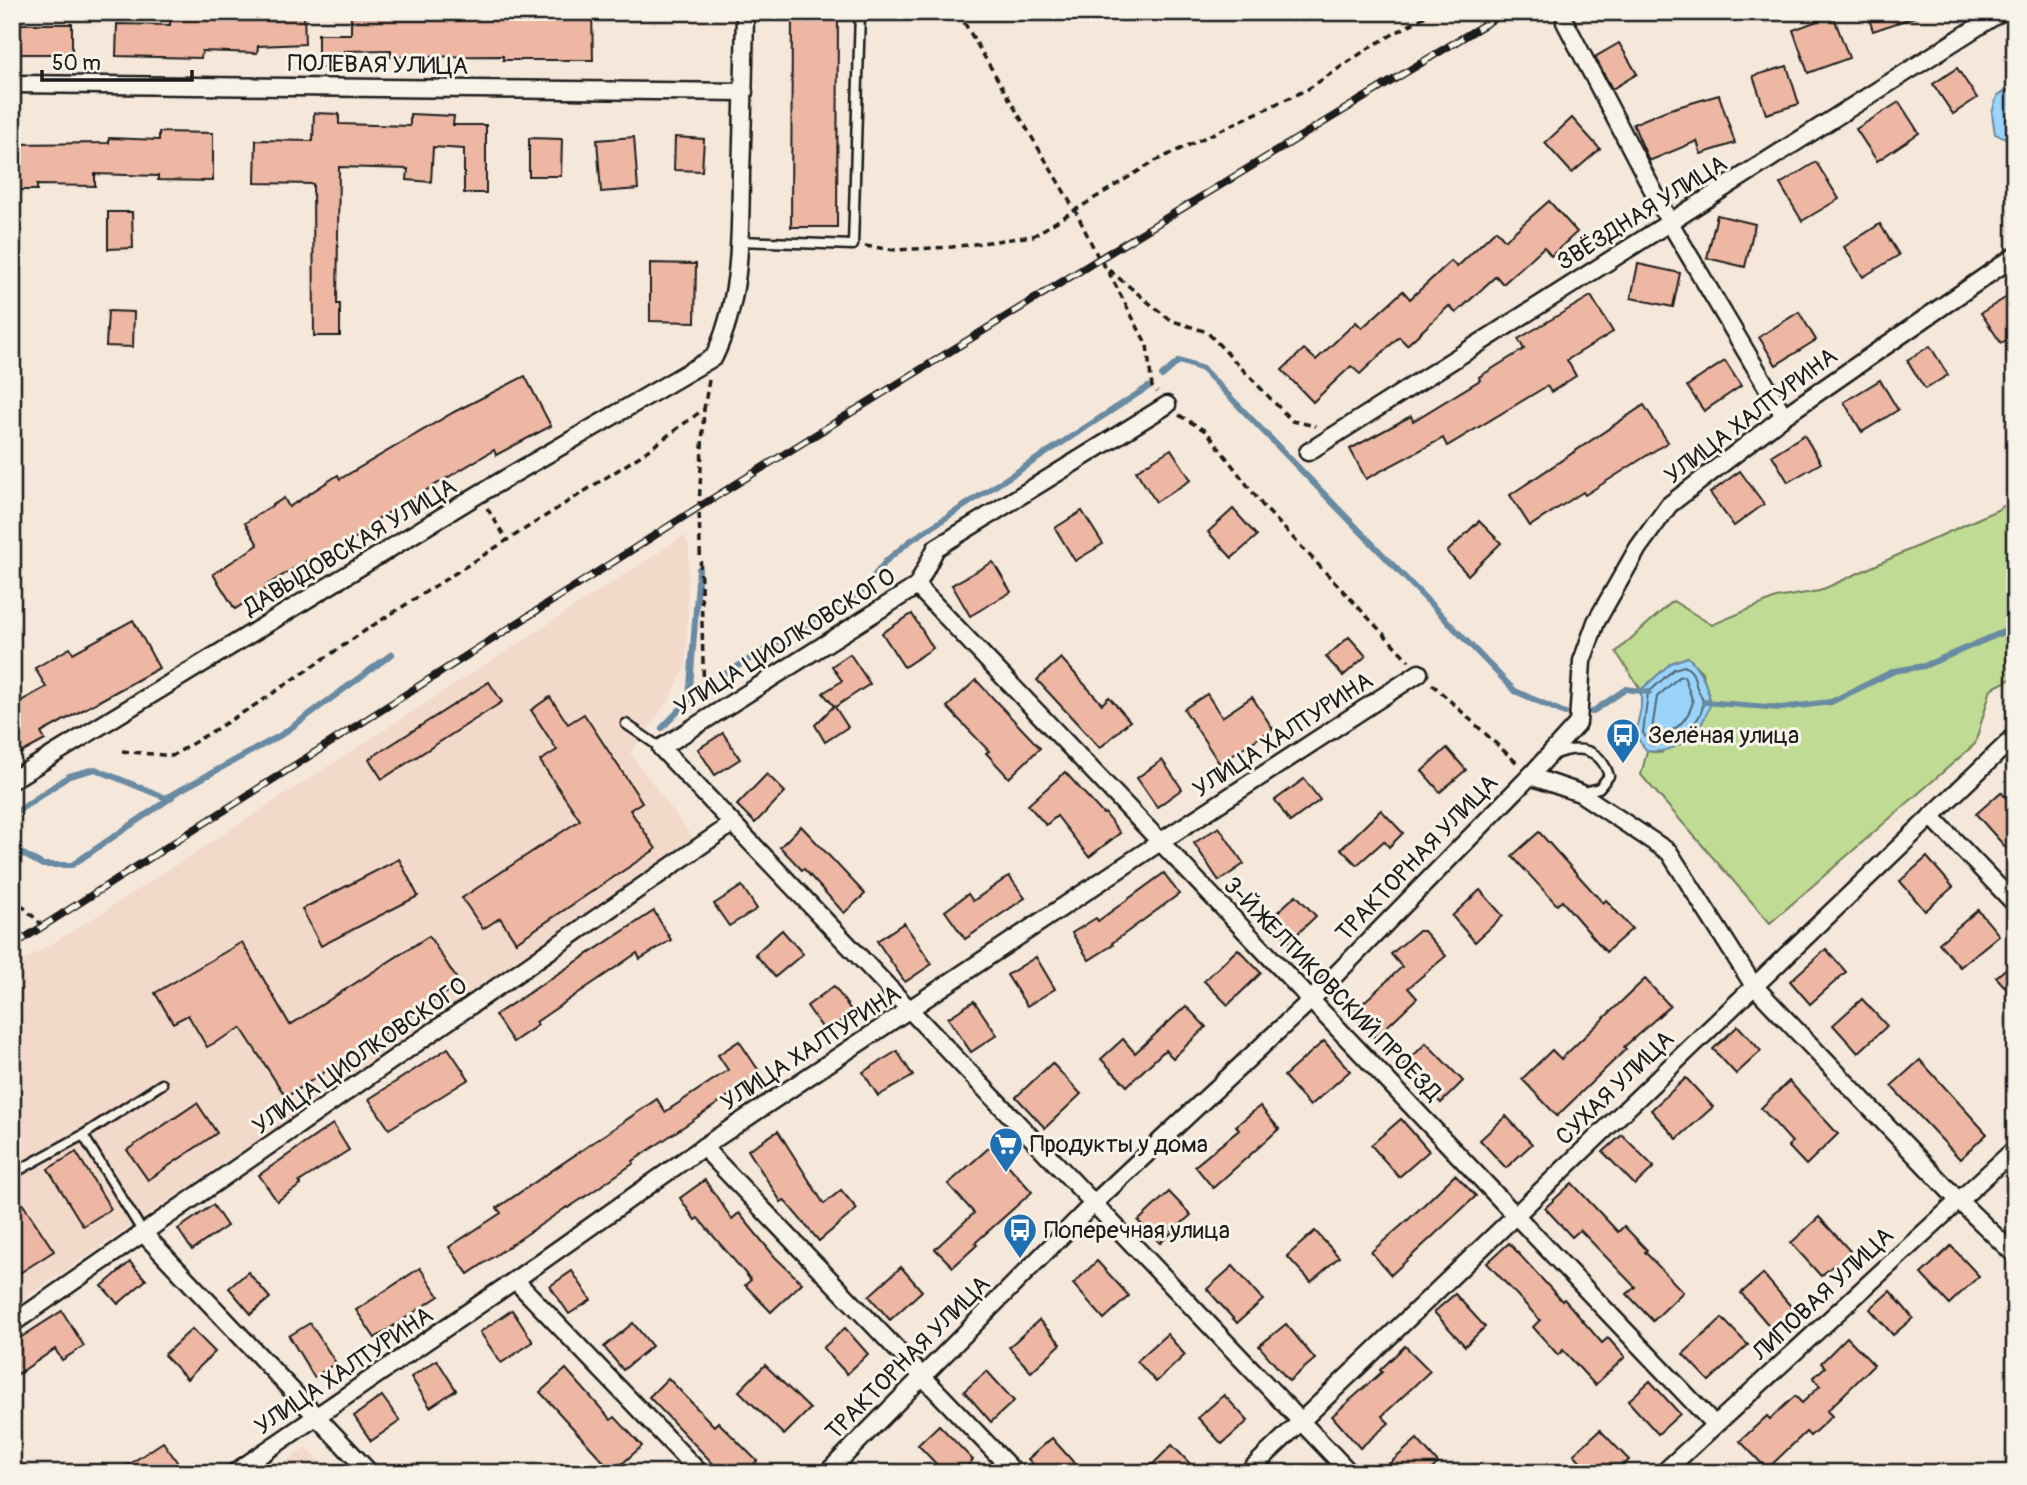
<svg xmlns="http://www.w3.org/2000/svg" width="2027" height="1485" viewBox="0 0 2027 1485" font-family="Pangolin,sans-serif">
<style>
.built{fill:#f3d9ca}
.green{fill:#c0db93;stroke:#6e7c58;stroke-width:2}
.water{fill:#9bd4fb;stroke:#688aa2;stroke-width:2}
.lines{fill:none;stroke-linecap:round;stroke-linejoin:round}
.shore{stroke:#4f6675;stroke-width:2}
.stream{stroke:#688aa2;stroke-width:6}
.building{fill:#eeb7a3;stroke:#1c1c1c;stroke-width:2}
.service-casing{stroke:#1c1c1c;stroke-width:13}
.minor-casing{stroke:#1c1c1c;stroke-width:21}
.path{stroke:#1c1c1c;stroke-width:3.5;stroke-dasharray:7 5;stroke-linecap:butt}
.service{stroke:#f7f3e8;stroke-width:8}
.minor{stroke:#f7f3e8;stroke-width:16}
.rail-casing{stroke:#1c1c1c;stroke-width:8}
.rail{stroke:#f7f3e8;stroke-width:5;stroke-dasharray:16;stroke-linecap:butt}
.labels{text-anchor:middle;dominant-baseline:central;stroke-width:6;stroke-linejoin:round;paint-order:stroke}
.street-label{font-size:24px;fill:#1c1c1c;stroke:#f7f3e8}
.poi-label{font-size:24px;fill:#1c1c1c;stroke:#f7f3e8;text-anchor:start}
</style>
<rect width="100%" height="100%" fill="#f5e7da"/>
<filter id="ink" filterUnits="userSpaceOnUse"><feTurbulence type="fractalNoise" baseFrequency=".0143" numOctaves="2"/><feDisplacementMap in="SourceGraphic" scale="14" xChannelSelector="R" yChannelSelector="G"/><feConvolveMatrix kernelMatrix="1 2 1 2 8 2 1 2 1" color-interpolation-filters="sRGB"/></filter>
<g filter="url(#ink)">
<g class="built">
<polygon points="684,536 689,545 686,666 668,701 630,753 696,842 12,1307 12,968 105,911"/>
<polygon points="306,1447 331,1473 270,1473"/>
</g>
<polygon class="green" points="2015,499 2015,677 1991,689 1975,744 1770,923 1641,775 1647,751 1661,753 1711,703 1702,672 1687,657 1671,663 1641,690 1616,652 1673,601 1712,625 1776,598 1819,591 1997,510"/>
<g class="water">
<polygon points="2015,86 2015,141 1995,134 1992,113 1997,96"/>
<path d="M1688 657C1700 669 1707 684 1710 701 1711 706 1707 712 1705 717 1695 740 1671 754 1647 751L1635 735 1641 708V690L1671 663Z"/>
</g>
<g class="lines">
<g class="shore">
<path d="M1684 666C1694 671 1694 677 1697 688 1699 692 1703 699 1703 703 1702 725 1671 747 1651 745L1643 733 1648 693 1674 669Z"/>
<path d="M1684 676 1693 702C1688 720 1674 734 1656 736L1652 730 1657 697 1679 677Z"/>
</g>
<g class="stream">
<polyline points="1162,376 1179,361 1203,369 1515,691 1565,713"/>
<polyline points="720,677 862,591 887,560 910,541 1148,387"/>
<polyline points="1704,702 1781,708 1831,702 1894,671 1924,666 2015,627"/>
<polyline points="1592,712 1626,689 1649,692"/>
<polyline points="662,728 689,700 699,569"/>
<polyline points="12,815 69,776 95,769 166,798 281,735 392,654"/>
<polyline points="12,848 43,865 72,865 172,797"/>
</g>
</g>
<g class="building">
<polygon points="170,12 304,12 305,44 258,46 257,53 202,51 201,58 116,56 117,24 170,25"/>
<polygon points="351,12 592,12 593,60 503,60 503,56 391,57 391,50 345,51 345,68 318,68 318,34 351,34"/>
<polygon points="792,12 838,12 837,227 791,227"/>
<polygon points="1867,12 1919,12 1920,15 1873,31"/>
<polygon points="1833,15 1849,58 1808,73 1793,30"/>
<rect x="12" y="24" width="60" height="30"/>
<polygon points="1619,43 1637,74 1612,89 1595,57"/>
<polygon points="1787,66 1799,104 1766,114 1753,76"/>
<polygon points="1957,68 1977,98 1953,114 1933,84"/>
<polygon points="1719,95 1735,143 1701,154 1697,141 1649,161 1633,124 1667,110"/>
<polygon points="1899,102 1919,133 1877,161 1856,129"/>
<polygon points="314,113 339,114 339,124 410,126 410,114 454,116 453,125 486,125 486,193 464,193 464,149 433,147 431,182 407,180 408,169 339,167 337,304 340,304 340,336 314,336 313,184 255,183 256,140 313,141"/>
<polygon points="1572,118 1600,149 1572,173 1545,143"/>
<polygon points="159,132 213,133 213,181 158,180 158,176 95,174 95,186 37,185 37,190 12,190 12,144 109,143 109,138 159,140"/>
<polygon points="634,137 638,189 601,192 597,140"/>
<polygon points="675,137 704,139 702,171 674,170"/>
<polygon points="529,138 562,139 561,176 529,176"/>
<polygon points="1816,162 1839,199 1802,221 1780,184"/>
<polygon points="1549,201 1577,232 1551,256 1544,247 1503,284 1496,276 1456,313 1449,306 1407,345 1399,337 1360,374 1351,366 1313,402 1282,370 1304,349 1316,360 1356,322 1362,328 1403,291 1410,299 1451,261 1457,267 1496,230 1505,240"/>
<polygon points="108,212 132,212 133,248 108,249"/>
<polygon points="1717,215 1755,224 1745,267 1707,258"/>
<polygon points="1880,224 1899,255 1863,277 1844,247"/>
<polygon points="650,263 696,264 695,322 650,321"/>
<polygon points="1638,264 1680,273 1673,307 1631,298"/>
<polygon points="2015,292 2015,335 2001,343 1981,313"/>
<polygon points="1591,296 1613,332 1567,360 1576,376 1551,392 1547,386 1447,446 1443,438 1366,479 1350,449 1411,416 1413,421 1480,380 1479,377 1524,349 1518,339"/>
<polygon points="108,311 134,312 133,347 106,346"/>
<polygon points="1799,312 1816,340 1776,365 1759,337"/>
<polygon points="1930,346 1948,375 1925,389 1907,360"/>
<polygon points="1725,361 1741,386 1704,411 1687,386"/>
<polygon points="525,376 551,426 496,455 494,450 368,525 370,529 329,554 326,549 267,585 269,587 235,609 213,574 258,545 245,523 284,498 289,507 338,475 340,479 454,412"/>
<polygon points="1880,380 1898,410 1862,432 1844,402"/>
<polygon points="1644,405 1668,442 1585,495 1583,492 1530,526 1510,495"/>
<polygon points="1804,435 1821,463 1788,482 1772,455"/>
<polygon points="1171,449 1191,480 1156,502 1136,471"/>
<polygon points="1740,471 1764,504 1734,526 1710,493"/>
<polygon points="1233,509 1257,536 1232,558 1208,532"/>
<polygon points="1082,511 1103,544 1075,561 1055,528"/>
<polygon points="1479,521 1501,543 1468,575 1447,552"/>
<polygon points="993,562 1011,592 970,616 952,585"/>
<polygon points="912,614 933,648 904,667 882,633"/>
<polygon points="133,620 159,668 41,733 45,740 12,758 12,706 46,687 35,668 70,648 73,653"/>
<polygon points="1349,637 1366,656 1343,676 1326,657"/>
<polygon points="850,654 870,684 835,707 848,727 825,742 815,725 834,706 823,693 842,681 832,666"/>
<polygon points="1061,658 1102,704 1109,697 1130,721 1100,748 1037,680"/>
<polygon points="976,680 1040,748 1009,778 986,753 989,751 947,707"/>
<polygon points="489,682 502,702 382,779 369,759"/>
<polygon points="1207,694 1222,717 1252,697 1273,729 1219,763 1184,709"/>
<polygon points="550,697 568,724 584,714 642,802 630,810 656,849 516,942 500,918 483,929 462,898 580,820 540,761 557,750 531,710"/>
<polygon points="723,733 740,759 715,775 698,749"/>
<polygon points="1447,748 1466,770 1440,792 1422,771"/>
<polygon points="1162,760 1182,789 1157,807 1137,778"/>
<polygon points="1065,772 1103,814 1105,813 1120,833 1089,857 1057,816 1046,825 1028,805"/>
<polygon points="767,774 785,792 755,823 737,805"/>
<polygon points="1304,779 1320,800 1290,822 1275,800"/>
<polygon points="2001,792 2015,808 2015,858 1976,814"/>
<polygon points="1381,810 1403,833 1389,847 1384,841 1357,865 1341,849"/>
<polygon points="801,826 865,894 844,913 804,869 802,870 780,847"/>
<polygon points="1219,827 1244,864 1219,881 1194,843"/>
<polygon points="1539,832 1603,903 1606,900 1632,929 1606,952 1562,901 1557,905 1512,856"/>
<polygon points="1927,857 1953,887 1925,911 1900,881"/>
<polygon points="399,859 418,896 321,946 302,909"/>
<polygon points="1164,873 1179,894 1112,943 1113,945 1089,960 1072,933 1096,918 1098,921"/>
<polygon points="1009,876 1025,898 965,939 945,911 968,894 973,901"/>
<polygon points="742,886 757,909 729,926 714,904"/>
<polygon points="1480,890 1503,916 1475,942 1452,916"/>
<polygon points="1296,895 1316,916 1289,942 1269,920"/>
<polygon points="1978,910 1999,935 1960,967 1939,943"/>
<polygon points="654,911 671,940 640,959 637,953 536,1022 538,1025 513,1042 495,1015"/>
<polygon points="904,923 932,964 905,982 877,941"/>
<polygon points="782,930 803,954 775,977 755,954"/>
<polygon points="1418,931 1424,931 1446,956 1408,988 1417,998 1375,1038 1352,1013 1402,967 1391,954"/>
<polygon points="429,936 460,984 286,1097 241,1028 207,1047 188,1015 173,1023 155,993 242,942 290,1025"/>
<polygon points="1238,949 1261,973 1228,1005 1204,981"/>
<polygon points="1826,949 1846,972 1810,1004 1790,981"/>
<polygon points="1036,957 1055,989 1027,1006 1007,975"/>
<polygon points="2015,961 2015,998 1996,977"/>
<polygon points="1645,979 1670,1006 1624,1047 1626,1049 1557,1116 1522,1079 1552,1050 1561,1059"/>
<polygon points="834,986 853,1013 826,1033 807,1006"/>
<polygon points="1862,999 1887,1026 1858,1053 1833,1025"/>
<polygon points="974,1001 997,1035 971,1052 948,1018"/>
<polygon points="1186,1006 1206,1027 1173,1058 1165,1050 1127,1086 1101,1059 1123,1039 1135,1053"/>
<polygon points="1738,1026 1761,1051 1736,1074 1713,1049"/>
<polygon points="739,1041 761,1074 633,1161 634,1163 595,1190 568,1208 567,1207 468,1274 449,1247 501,1213 497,1208 657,1099 665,1112 728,1070 718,1055"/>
<polygon points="1324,1041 1350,1071 1310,1106 1284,1076"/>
<polygon points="1426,1043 1463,1081 1441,1103 1404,1065"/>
<polygon points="448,1048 469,1079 389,1129 369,1099"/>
<polygon points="897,1051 913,1076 878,1096 863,1072"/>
<polygon points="1920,1060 1987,1134 1960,1159 1891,1086"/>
<polygon points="1052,1063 1081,1094 1045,1128 1016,1097"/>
<polygon points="1686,1078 1713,1107 1677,1139 1651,1110"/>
<polygon points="1789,1081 1838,1134 1806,1165 1788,1146 1792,1142 1761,1108"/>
<polygon points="197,1103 217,1133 148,1180 127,1150"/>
<polygon points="1260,1106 1279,1129 1213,1188 1195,1166 1239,1130 1236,1126"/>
<polygon points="1506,1116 1532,1144 1506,1168 1480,1140"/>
<polygon points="1401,1119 1429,1151 1399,1177 1371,1145"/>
<polygon points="333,1124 349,1150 299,1182 301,1185 277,1201 259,1175"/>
<polygon points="778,1131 824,1204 841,1190 857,1209 819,1241 784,1200 781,1202 748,1150"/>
<polygon points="1622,1135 1654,1167 1635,1185 1603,1152"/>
<polygon points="991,1146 1032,1192 975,1243 977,1245 953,1267 935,1249 974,1213 948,1184"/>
<polygon points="76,1152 111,1209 83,1226 48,1169"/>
<polygon points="1455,1175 1476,1196 1391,1275 1371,1252 1410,1218"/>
<polygon points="705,1180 732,1219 739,1213 775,1257 802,1283 771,1312 745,1285 751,1280 698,1218 695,1220 680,1198"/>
<polygon points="1572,1183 1618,1232 1624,1226 1647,1250 1645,1252 1683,1292 1653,1321 1627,1294 1635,1287 1580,1230 1572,1237 1545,1208"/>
<polygon points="12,1188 54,1251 12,1278"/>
<polygon points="1169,1192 1191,1215 1160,1243 1138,1221"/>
<polygon points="213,1205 227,1226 192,1250 178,1229"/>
<polygon points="1819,1217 1850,1251 1821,1276 1791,1243"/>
<polygon points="1315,1231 1339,1257 1311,1282 1287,1256"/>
<polygon points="1509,1243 1562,1301 1564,1299 1602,1343 1608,1338 1625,1357 1595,1385 1563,1350 1558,1355 1533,1327 1540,1320 1487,1263"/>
<polygon points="1951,1246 1979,1276 1949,1304 1921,1274"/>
<polygon points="1097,1261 1129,1296 1104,1319 1073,1284"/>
<polygon points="130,1262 146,1280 118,1304 102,1286"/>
<polygon points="1233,1266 1263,1300 1237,1323 1207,1289"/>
<polygon points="901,1267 922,1291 890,1320 869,1296"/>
<polygon points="420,1268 439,1296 375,1338 356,1310"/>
<polygon points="572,1271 591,1300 569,1314 550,1286"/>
<polygon points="248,1272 270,1298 251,1314 229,1288"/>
<polygon points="1763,1274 1794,1310 1772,1329 1741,1293"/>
<polygon points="1890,1291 1913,1318 1893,1335 1870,1309"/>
<polygon points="1455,1294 1485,1327 1465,1346 1434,1312"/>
<polygon points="512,1310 533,1342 501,1363 480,1332"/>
<polygon points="62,1311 84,1346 62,1360 55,1349 12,1378 12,1343"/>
<polygon points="1722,1318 1748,1345 1709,1381 1683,1354"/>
<polygon points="1039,1320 1061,1344 1031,1372 1009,1347"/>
<polygon points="310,1323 336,1363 314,1377 289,1336"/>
<polygon points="633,1323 652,1346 623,1370 604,1347"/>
<polygon points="1286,1324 1315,1359 1289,1381 1259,1346"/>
<polygon points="845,1328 868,1354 847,1374 823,1348"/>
<polygon points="192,1329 215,1352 187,1379 164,1355"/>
<polygon points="1167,1334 1185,1355 1156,1382 1137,1361"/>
<polygon points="1847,1337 1874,1365 1827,1411 1832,1416 1810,1436 1806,1432 1767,1469 1740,1441 1767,1416 1770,1419 1795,1396 1802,1403 1820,1386 1813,1378 1825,1367 1821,1363"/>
<polygon points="1405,1346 1430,1371 1382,1416 1389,1423 1360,1448 1332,1416 1382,1372 1380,1370"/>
<polygon points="437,1360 456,1390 430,1407 411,1377"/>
<polygon points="765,1365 810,1409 784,1435 739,1391"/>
<polygon points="566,1369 611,1420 615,1417 642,1446 613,1472 540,1392"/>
<polygon points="987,1371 1014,1401 991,1422 964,1391"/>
<polygon points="668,1378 714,1426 718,1422 757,1461 745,1473 722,1473 649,1397"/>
<polygon points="1650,1381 1680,1414 1658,1434 1628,1401"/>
<polygon points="1224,1395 1248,1421 1222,1444 1198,1418"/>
<polygon points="382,1396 400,1421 371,1441 354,1416"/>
<polygon points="939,1425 973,1460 960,1473 945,1473 918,1445"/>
<polygon points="1600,1430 1629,1460 1615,1473 1591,1473 1574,1454"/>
<polygon points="1052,1438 1083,1473 1041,1473 1028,1459"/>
<polygon points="1417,1439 1438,1463 1428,1473 1379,1473"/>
<polygon points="163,1442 185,1473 116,1473"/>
<polygon points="1172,1445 1199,1473 1144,1473"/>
</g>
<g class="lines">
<g class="service-casing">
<g id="service">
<polyline points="739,241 853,245 860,12"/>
<polyline points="626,724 661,748"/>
<path d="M1553 755C1578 745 1600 747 1609 776L1599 788 1580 793"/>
<polyline points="83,1135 162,1084"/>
<polyline points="12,1174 83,1135 144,1234"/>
</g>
</g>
<g class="minor-casing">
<g id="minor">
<polyline points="1565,22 1670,223 1784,416"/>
<polyline points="12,84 744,92"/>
<polyline points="1167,405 936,548 917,586 661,748 1350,1473"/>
<polyline points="1308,452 2001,12"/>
<polyline points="917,586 1714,1424"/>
<polyline points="1530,776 1580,793 1669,852 1754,986 1958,1200 2015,1255"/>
<path d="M12 780 479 494 714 357C742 298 740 237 741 173 743 119 744 66 745 12"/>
<polyline points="1931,816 2015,904"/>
<polyline points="703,1147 1015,1473"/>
<polyline points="144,1234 370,1473"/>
<polyline points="515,1280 700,1473"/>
<polyline points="12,1324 732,824"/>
<polyline points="234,1473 515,1280 703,1147 1160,842 1419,673"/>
<polyline points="827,1473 1094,1203 1311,1000 1530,776 1578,723 1582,661 1596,622 1638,548 1669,505 1784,416 2015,256"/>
<polyline points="1247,1473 2015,736"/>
<polyline points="1663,1473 2015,1149"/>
</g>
</g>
<g class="path">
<polyline points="958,12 1076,212 1099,259 1107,269 1147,345 1152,387 1157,392"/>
<polyline points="865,246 895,250 952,247 1033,236 1155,161 1308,89 1372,46 1433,12"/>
<polyline points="1109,270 1170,320 1207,332 1292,421 1316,426"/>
<polyline points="1179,415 1207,432 1263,506 1409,661"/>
<polyline points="487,508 507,540"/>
<polyline points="1432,684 1518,764"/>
<polyline points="704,700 699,507 704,409"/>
<polyline points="122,751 172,756 260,702 372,626 640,456 704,409 709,380"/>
<polyline points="12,896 43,926"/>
</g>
<use href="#service" class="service"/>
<use href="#minor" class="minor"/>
<g class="rail-casing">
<polyline id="rail" points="12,946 699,507 1099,259 1505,12"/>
</g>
<use href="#rail" class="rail"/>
</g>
</g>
<defs>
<g id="bus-pin" transform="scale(1.75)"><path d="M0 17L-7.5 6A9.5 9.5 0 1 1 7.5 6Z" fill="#1f6fb2" stroke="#f7f3e8"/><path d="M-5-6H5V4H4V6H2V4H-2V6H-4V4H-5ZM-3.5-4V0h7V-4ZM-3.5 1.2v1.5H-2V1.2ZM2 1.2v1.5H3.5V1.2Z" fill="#fff"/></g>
<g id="supermarket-pin" transform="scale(1.75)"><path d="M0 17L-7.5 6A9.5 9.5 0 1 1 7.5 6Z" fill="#1f6fb2" stroke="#f7f3e8"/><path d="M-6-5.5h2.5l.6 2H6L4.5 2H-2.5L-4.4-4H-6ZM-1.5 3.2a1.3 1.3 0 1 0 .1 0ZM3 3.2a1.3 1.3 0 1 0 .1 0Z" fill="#fff"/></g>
</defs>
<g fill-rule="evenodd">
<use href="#bus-pin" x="1623" y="735"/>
<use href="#supermarket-pin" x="1006" y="1144"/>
<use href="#bus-pin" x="1020" y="1230"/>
</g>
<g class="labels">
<g class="street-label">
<text transform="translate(378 65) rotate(1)">ПОЛЕВАЯ УЛИЦА</text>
<text transform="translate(1642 213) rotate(-32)">ЗВЁЗДНАЯ УЛИЦА</text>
<text transform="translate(1751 416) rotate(-37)">УЛИЦА ХАЛТУРИНА</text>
<text transform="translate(350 547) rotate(-31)">ДАВЫДОВСКАЯ УЛИЦА</text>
<text transform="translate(785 642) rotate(-32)">УЛИЦА ЦИОЛКОВСКОГО</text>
<text transform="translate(1283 735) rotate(-33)">УЛИЦА ХАЛТУРИНА</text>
<text transform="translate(1417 858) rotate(-46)">ТРАКТОРНАЯ УЛИЦА</text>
<text transform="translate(1332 989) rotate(46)">3-Й ЖЕЛТИКОВСКИЙ ПРОЕЗД</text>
<text transform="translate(811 1048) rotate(-33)">УЛИЦА ХАЛТУРИНА</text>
<text transform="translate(360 1056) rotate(-35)">УЛИЦА ЦИОЛКОВСКОГО</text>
<text transform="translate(1615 1088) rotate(-44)">СУХАЯ УЛИЦА</text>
<text transform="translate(1823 1294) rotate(-43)">ЛИПОВАЯ УЛИЦА</text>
<text transform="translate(908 1358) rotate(-45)">ТРАКТОРНАЯ УЛИЦА</text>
<text transform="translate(344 1371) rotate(-34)">УЛИЦА ХАЛТУРИНА</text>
</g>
<g class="poi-label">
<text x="1648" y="735">Зелёная улица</text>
<text x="1030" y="1144">Продукты у дома</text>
<text x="1044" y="1230">Поперечная улица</text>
</g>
</g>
<rect width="2027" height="1485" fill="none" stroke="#f7f3e8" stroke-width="42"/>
<rect x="21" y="21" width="1985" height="1443" fill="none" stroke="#1c1c1c" stroke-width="2.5" filter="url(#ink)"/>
<path d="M42 70v10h150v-10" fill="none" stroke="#1c1c1c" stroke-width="3.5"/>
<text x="52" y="70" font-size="21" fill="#1c1c1c" stroke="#f7f3e8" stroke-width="5" paint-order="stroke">50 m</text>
</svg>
